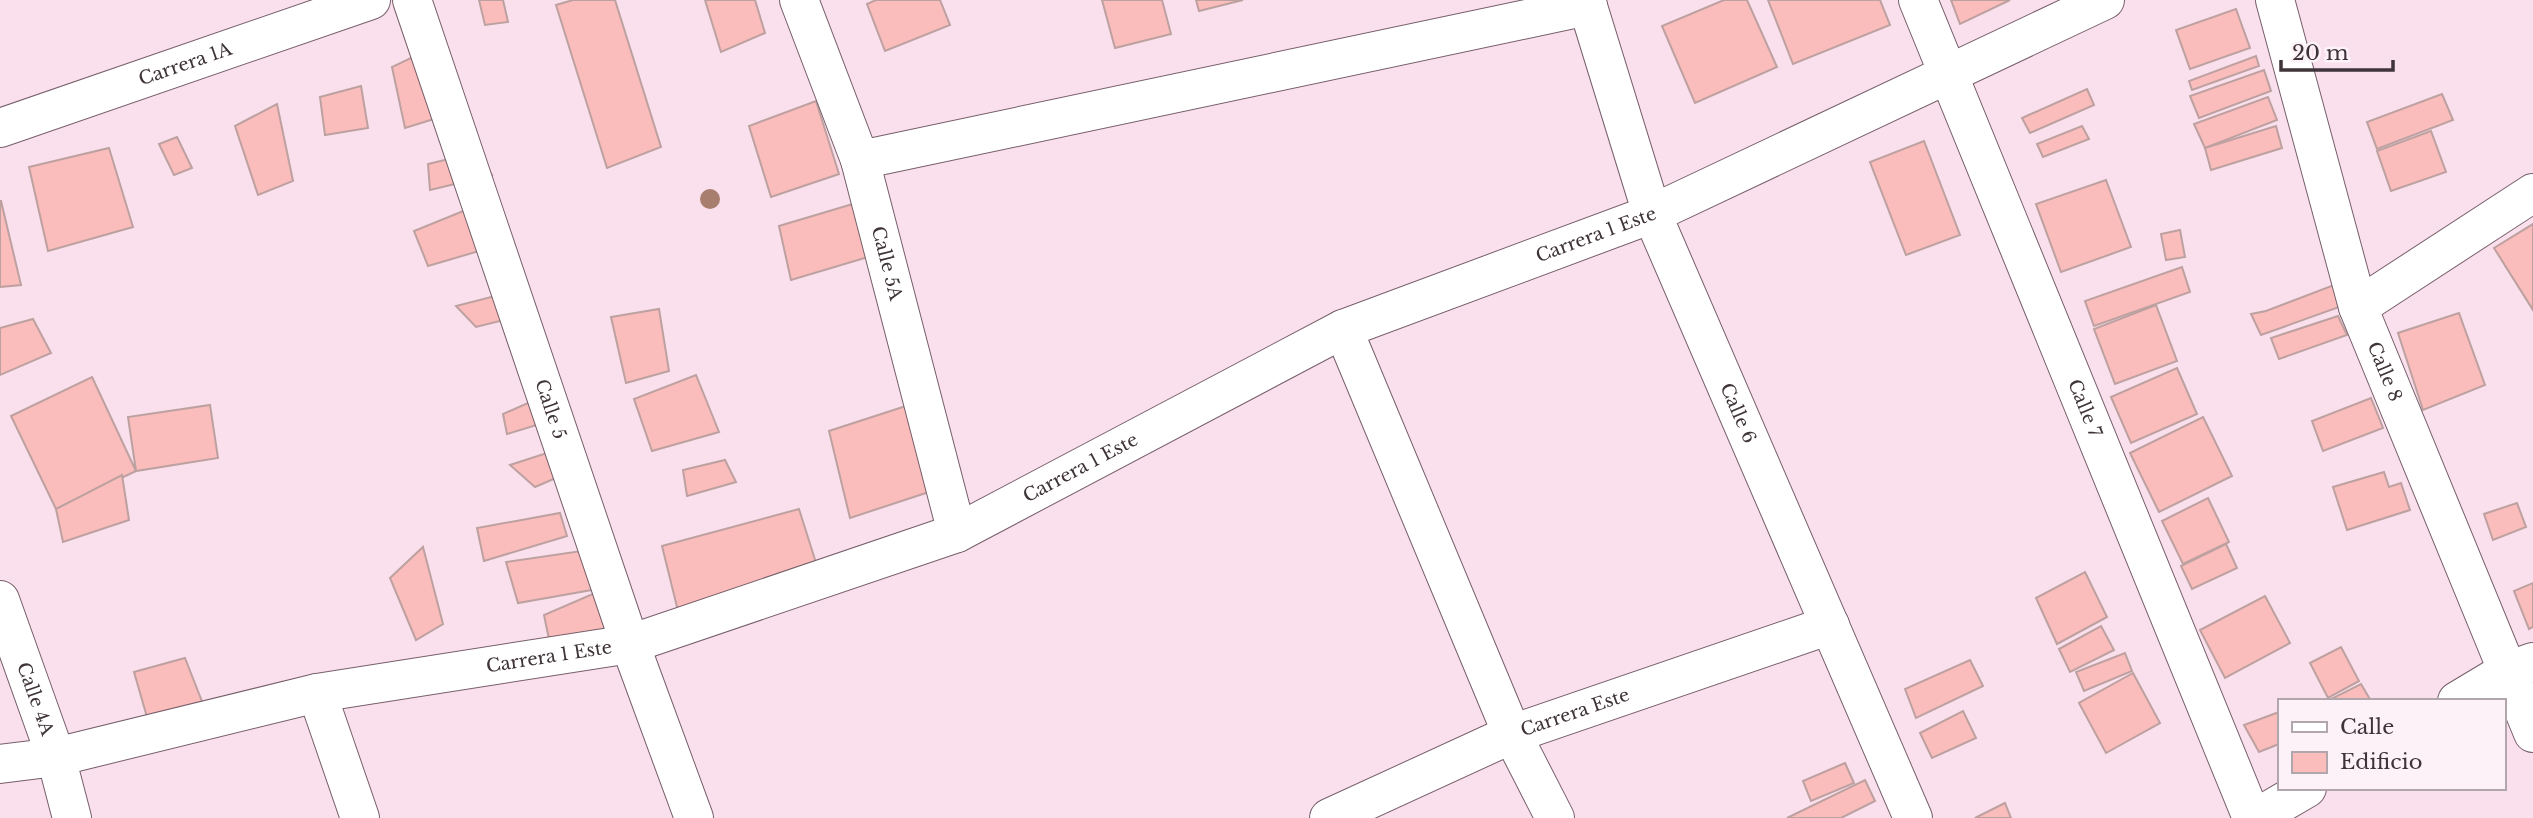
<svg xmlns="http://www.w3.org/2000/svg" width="2533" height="818" viewBox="0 0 2533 818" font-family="'Libre Baskerville',serif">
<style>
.building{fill:#fbbdbc;stroke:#bda1a0;stroke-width:2}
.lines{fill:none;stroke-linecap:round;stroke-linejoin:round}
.minor-casing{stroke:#765f6a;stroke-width:40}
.minor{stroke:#fff;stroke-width:38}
.tree{fill:#a87e6e}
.labels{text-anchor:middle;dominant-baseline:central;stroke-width:6;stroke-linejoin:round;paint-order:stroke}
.street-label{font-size:18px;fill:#3f3439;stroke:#fdf2f7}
</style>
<rect width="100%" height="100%" fill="#fadfec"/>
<g class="building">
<polygon points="479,0 503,0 508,22 485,25"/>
<polygon points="573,0 615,0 661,147 607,168 556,5"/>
<polygon points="705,0 755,0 765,33 721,52"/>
<polygon points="876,0 940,0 950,25 885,51 867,4"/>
<polygon points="1102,0 1162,0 1171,34 1115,48"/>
<polygon points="1196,0 1243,0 1199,11"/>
<polygon points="1724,0 1747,0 1777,67 1695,103 1662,26"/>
<polygon points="1768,0 1880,0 1890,25 1793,64"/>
<polygon points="1951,0 2010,0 1960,24"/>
<polygon points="2236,9 2250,48 2190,69 2176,30"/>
<polygon points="434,47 450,114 405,128 392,67"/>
<polygon points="2256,56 2259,66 2192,90 2189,81"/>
<polygon points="2264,70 2271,91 2199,118 2190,96"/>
<polygon points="361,86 368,128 325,135 320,97"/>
<polygon points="2087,89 2094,105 2030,133 2022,118"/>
<polygon points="2442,94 2453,120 2377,149 2367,122"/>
<polygon points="2268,97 2277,120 2205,148 2194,124"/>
<polygon points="816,101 839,174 771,197 749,126"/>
<polygon points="277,104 293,181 258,195 235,126"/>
<polygon points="2082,126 2089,139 2043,157 2037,144"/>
<polygon points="2276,126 2282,148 2211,170 2205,148"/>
<polygon points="2431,131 2446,172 2391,191 2377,151"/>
<polygon points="177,137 192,168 174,175 159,144"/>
<polygon points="1924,141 1960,235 1906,255 1870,162"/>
<polygon points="109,148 133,227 48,251 29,167"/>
<polygon points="478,152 492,175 430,190 428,164"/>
<polygon points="2106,180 2131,247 2061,272 2036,204"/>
<polygon points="866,200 878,254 791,280 779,226"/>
<polygon points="0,201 1,201 21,285 0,287"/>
<polygon points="488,201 496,246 428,266 414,231"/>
<polygon points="2533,224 2533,310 2494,248"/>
<polygon points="2180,230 2185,257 2166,260 2161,234"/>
<polygon points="2182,267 2190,292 2094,326 2085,301"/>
<polygon points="2334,285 2342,306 2261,335 2251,314 2266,311"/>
<polygon points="515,291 524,315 476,327 456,306"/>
<polygon points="2156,305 2177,361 2115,384 2094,329"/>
<polygon points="659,309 669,371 626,383 611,317"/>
<polygon points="2459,313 2485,385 2423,410 2398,333"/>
<polygon points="2338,316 2347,335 2279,359 2271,338"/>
<polygon points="33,319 51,353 0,375 0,328"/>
<polygon points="2177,368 2197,414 2131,443 2111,397"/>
<polygon points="696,375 719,432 652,451 634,399"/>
<polygon points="92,377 136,471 56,509 11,416"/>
<polygon points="553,392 556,419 507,434 503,414"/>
<polygon points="2371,398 2383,428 2323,451 2312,421"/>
<polygon points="912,404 941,488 850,518 829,431"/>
<polygon points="210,405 218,458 136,471 128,417"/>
<polygon points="2203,417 2232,476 2159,512 2130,453"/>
<polygon points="556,450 558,477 535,487 510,465"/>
<polygon points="725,460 736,482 687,496 683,470"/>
<polygon points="2384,472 2389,487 2401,483 2410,510 2347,530 2333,487"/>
<polygon points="122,475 129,520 63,542 56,509"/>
<polygon points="2208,498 2229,542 2183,564 2162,521"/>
<polygon points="2517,503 2526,527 2493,540 2484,514"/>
<polygon points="799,509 817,566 678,611 662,546"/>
<polygon points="560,513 567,536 484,561 477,528"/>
<polygon points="2226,544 2237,568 2192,589 2181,566"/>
<polygon points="423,547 443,624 416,640 390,578"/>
<polygon points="595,549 609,587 518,603 506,562"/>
<polygon points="2085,572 2107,617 2057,644 2036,598"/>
<polygon points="2533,583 2533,627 2529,629 2514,591"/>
<polygon points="609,587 615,633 550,644 544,615"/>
<polygon points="2265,596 2290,643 2225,678 2200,630"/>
<polygon points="2101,626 2114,650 2070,672 2059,649"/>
<polygon points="2341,647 2359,681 2328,698 2310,663"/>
<polygon points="2125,653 2132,671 2084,691 2076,672"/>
<polygon points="185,658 203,704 147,717 134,672"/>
<polygon points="1970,660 1983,686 1916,718 1905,689"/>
<polygon points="2133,673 2160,723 2106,753 2079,703"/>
<polygon points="2361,684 2371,701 2329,701 2329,700"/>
<polygon points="1963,711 1976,738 1932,758 1920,733"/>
<polygon points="2279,712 2279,744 2259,752 2244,725"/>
<polygon points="1845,763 1854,783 1811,801 1803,781"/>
<polygon points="1865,780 1875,801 1841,818 1787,818"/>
<polygon points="2005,803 2011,818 1975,818"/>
</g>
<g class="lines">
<g class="minor-casing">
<g id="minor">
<path id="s1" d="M412 0 630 644 694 818"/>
<path id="s2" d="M799 0 860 160 957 533"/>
<path id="s3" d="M1586 0 1652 214 1913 818"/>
<path id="s4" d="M1918 0 2252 818"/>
<path id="s5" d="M2275 0 2358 307 2533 733"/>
<path id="s6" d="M0 128 371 0"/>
<polyline points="860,160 1588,6"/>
<polyline points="2358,307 2533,193"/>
<polyline points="1343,329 1512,734 1555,818"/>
<path id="s7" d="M0 600 56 757 72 818"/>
<polyline points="317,693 360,818"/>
<polyline points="2457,701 2507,671 2533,662"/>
<path id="s8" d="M0 764 56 757 317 693 630 644 957 533 1343 329 1652 214 2105 0"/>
<path id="s9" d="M1329 818 1512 734 1830 625"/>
<polyline points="2256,818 2307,788"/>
</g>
</g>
<use href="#minor" class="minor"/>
</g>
<circle class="tree" cx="710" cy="199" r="10"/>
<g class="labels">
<g class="street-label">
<text stroke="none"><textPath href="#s6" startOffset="196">Carrera 1A</textPath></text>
<text stroke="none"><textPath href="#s8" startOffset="1694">Carrera 1 Este</textPath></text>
<text stroke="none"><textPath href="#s2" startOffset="278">Calle 5A</textPath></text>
<text stroke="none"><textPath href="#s5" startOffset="388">Calle 8</textPath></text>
<text stroke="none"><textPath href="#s4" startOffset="441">Calle 7</textPath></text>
<text stroke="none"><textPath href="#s1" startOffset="432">Calle 5</textPath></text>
<text stroke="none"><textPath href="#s3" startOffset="441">Calle 6</textPath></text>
<text stroke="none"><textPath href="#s8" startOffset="1127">Carrera 1 Este</textPath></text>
<text stroke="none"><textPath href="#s8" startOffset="560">Carrera 1 Este</textPath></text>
<text stroke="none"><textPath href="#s7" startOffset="105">Calle 4A</textPath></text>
<text stroke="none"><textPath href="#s9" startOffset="268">Carrera Este</textPath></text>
</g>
</g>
<rect x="2278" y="699" width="228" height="91" fill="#fdf2f7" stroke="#b1a6ab" stroke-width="2"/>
<rect x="2292" y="722" width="35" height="10" fill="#ffffff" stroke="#b1a6ab" stroke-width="2"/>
<text x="2340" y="734" font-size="21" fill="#3f3439">Calle</text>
<rect x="2292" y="752" width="35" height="21" fill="#fbbdbc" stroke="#b1a6ab" stroke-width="2"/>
<text x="2340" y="769" font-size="21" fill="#3f3439">Edificio</text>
<path d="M2281 60v10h112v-10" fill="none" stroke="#3f3439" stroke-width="3.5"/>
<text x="2292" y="60" font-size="21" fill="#3f3439" stroke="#fdf2f7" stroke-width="5" paint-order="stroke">20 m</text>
</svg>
